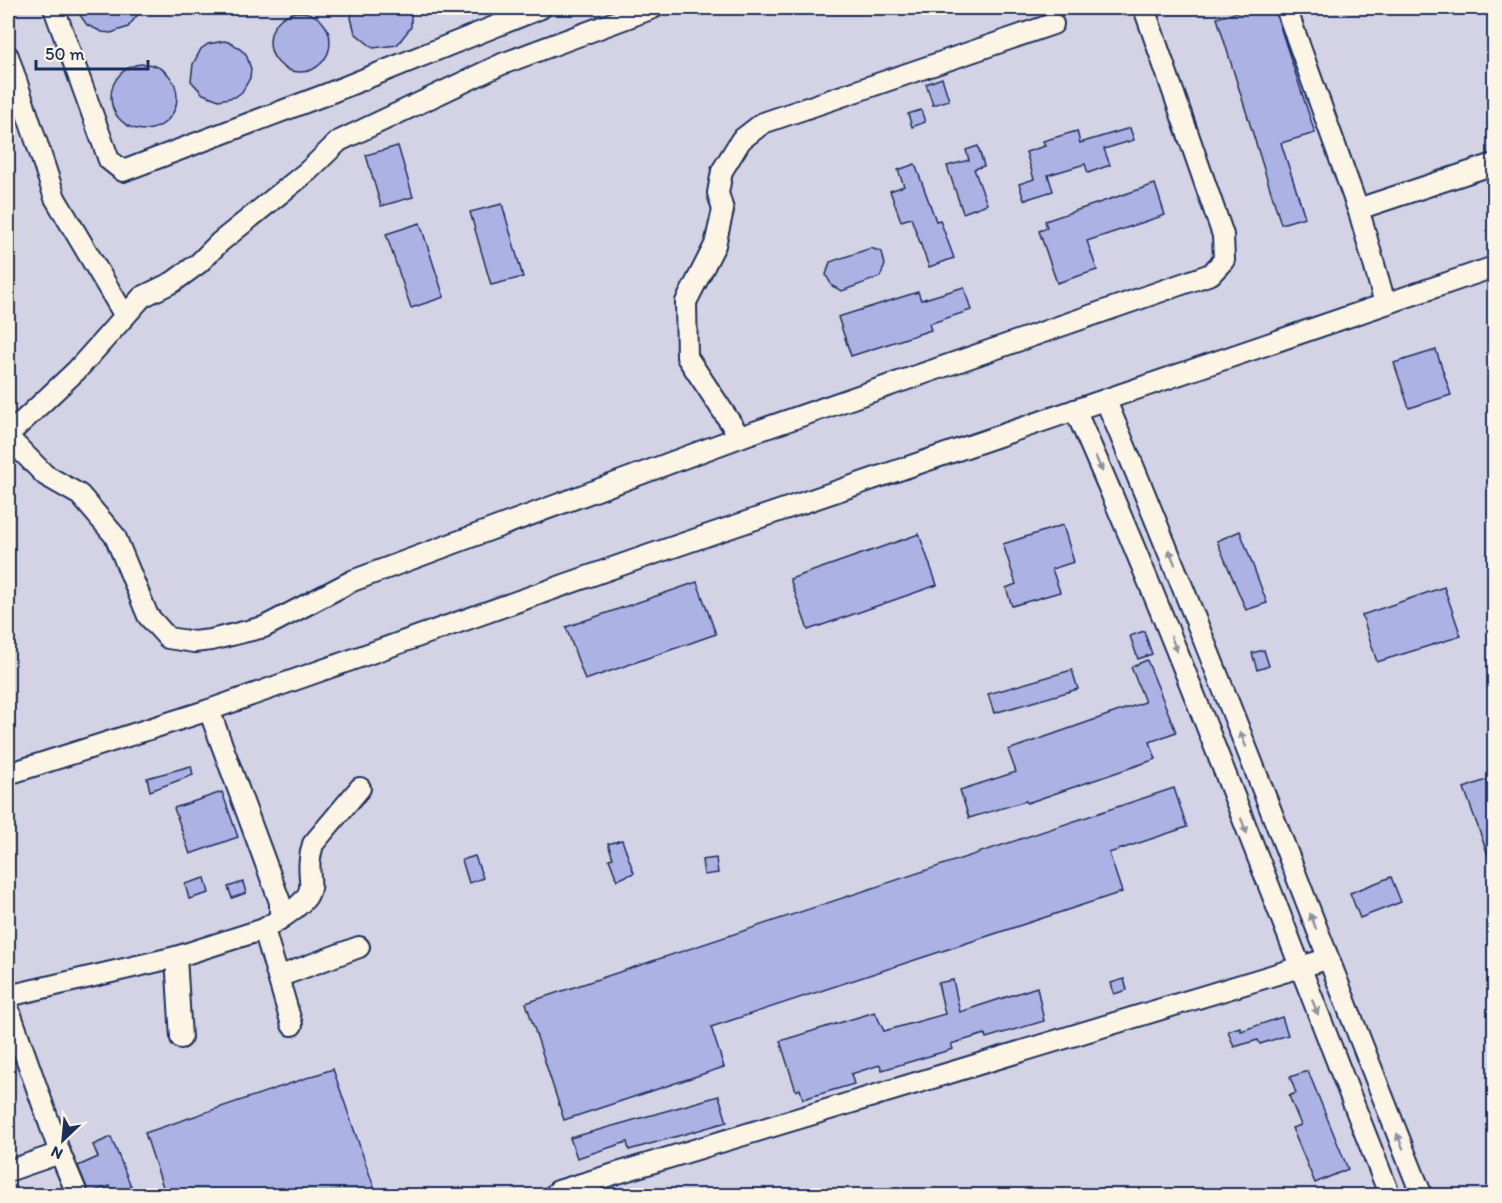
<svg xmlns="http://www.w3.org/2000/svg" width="1502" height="1203" viewBox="0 0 1502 1203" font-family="Itim,sans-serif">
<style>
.built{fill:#d3d3e5}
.building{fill:#acb3e4;stroke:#1b2f5e;stroke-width:1.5}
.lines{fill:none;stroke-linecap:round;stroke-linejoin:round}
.minor-casing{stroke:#1b2f5e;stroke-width:24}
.minor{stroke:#fcf5e5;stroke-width:20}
.oneway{fill:#8c92a2}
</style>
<rect width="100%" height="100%" fill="#e4e1e5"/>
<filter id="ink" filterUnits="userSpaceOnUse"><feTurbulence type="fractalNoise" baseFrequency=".0167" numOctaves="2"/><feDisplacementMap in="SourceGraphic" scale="12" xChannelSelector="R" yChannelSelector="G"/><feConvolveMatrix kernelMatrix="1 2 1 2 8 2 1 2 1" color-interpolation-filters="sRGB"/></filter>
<g filter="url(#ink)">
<rect class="built" x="8" y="8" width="1486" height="1187"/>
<g class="building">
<polygon points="75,8 143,8 128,27 111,33 102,32 87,25"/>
<polygon points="353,8 411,8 411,27 397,45 373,48 355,33 351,18"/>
<polygon points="1252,8 1274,8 1315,133 1281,143 1305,217 1281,224 1217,18"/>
<circle cx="300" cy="42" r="30"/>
<polygon points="224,41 232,43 246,54 251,69 250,78 242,92 235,97 219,100 203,94 191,81 193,64 201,49 208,44"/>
<circle cx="144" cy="97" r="33"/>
<polygon points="942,78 949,100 933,105 926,84"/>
<polygon points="921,110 925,122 912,127 908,114"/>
<polygon points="1130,128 1134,140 1104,149 1110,165 1088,173 1085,164 1048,175 1053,191 1024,200 1019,184 1034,179 1026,152 1045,146 1043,141 1077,131 1080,143"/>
<polygon points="398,146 413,197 381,206 366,155"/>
<polygon points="978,146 984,166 974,169 987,204 963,213 947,166 969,160 966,150"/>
<polygon points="915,164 936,221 940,220 954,258 929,267 911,218 901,221 890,191 904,186 898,170"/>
<polygon points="1155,184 1165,215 1087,241 1097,270 1057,283 1039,231 1047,228 1045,221"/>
<polygon points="502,204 523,277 491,285 470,212"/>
<polygon points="420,223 444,297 411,308 386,234"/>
<polygon points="871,248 882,252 885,265 880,277 842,291 832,286 826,275 830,262"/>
<polygon points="964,287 971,310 929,324 931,330 851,356 838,317 918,292 921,300"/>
<polygon points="1436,350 1451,395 1409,408 1394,363"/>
<polygon points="1063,525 1074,562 1052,569 1060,592 1012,606 1006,588 1016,584 1003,544"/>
<polygon points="1240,531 1267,603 1246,610 1217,541"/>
<polygon points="919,534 937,585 808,630 790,579"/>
<polygon points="697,582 716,634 585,680 566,627"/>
<polygon points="1444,587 1461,636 1377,662 1362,615"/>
<polygon points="1144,631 1152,654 1138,659 1130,636"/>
<polygon points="1264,650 1269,666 1257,670 1252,653"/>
<polygon points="1147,660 1176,732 1150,742 1156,759 1027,803 1026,801 969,818 960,790 1016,772 1008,750 1145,702 1131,667"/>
<polygon points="1072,670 1078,689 994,713 988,694"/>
<polygon points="191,766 193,775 150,791 147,778"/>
<polygon points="1494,777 1494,869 1493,869 1464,788"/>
<polygon points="1174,788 1187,827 1109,853 1122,892 711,1027 724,1067 564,1120 526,1003"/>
<polygon points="222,792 238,837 190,854 174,808"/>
<polygon points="622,840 634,873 617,880 609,859 613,858 608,844"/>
<polygon points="475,856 483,878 469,883 462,860"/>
<polygon points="716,858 718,873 704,875 702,860"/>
<polygon points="1391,877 1401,902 1360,918 1350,893"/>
<polygon points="205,878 209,893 189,899 185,884"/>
<polygon points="243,882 246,893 232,898 228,887"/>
<polygon points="1124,979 1127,990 1114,994 1111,983"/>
<polygon points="953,980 960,1012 1037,987 1044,1021 986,1038 985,1034 951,1044 953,1049 882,1070 880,1065 851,1074 854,1084 803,1099 800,1089 796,1091 780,1041 875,1012 884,1031 945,1014 938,983"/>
<polygon points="1282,1017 1288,1035 1260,1044 1258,1040 1234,1047 1228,1031 1240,1027 1241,1031"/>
<polygon points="333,1069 377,1196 166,1196 145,1133"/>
<polygon points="1308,1071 1348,1169 1315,1183 1292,1128 1301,1125 1289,1096 1296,1093 1290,1077"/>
<polygon points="719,1096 727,1122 629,1150 627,1142 577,1158 570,1138"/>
<polygon points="111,1137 135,1196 114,1196 110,1186 89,1193 78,1166 98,1157 93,1145"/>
</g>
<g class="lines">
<g class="minor-casing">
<g id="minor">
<polyline points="54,8 109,160 123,171 327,94 541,8"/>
<polyline points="1286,8 1360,215 1385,303"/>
<polyline points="8,56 55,198 125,316"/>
<polyline points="1358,209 1494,164"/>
<path d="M1106 401C1217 664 1316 931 1422 1196"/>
<path d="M1075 410C1190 668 1285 934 1390 1196"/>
<polyline points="8,435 77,370 142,297 173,282 199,263 220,242 308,171 339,141 502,64 653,8"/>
<polyline points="8,437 45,475 80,495 115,536 148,616 168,638 194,642 211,640 264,627 352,581 740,437 1211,274 1224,260 1223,235 1144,8"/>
<polyline points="740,437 687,357 686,302 715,245 723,210 718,193 722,171 741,140 763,123 1053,24"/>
<polyline points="8,774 209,710 638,559 1494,267"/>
<path d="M280 919C330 886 300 888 313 844L360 788"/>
<polyline points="264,929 292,1025"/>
<polyline points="176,957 181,1038"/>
<polyline points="278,977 359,947"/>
<polyline points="8,996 176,957 264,929 280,919 280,902 209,710"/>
<polyline points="8,1007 60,1153 78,1196"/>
<polyline points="8,1171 60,1153"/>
<polyline points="553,1196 558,1191 1327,959"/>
</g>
</g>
<use href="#minor" class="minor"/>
</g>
<defs><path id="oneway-solid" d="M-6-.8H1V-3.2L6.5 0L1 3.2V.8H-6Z" transform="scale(1.5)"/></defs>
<g class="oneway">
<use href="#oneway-solid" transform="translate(1099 464) rotate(66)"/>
<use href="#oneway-solid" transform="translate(1172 557) rotate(-112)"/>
<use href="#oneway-solid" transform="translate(1174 644) rotate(69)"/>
<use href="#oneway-solid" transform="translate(1243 739) rotate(-111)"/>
<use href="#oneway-solid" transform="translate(1244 826) rotate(69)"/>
<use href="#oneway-solid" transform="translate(1313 921) rotate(-111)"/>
<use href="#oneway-solid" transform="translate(1315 1007) rotate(68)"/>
<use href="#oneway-solid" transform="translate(1400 1141) rotate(-112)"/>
</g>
</g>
<rect width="1502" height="1203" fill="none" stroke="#fcf5e5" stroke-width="30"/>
<rect x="15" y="15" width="1472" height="1173" fill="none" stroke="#1b2f5e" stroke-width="2" filter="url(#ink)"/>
<g transform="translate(63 1140) rotate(206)" stroke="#fcf5e5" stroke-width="4.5" paint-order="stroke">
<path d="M0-4.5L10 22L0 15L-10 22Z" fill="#1b2f5e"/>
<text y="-9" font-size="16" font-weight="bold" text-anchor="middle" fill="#1b2f5e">N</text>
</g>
<path d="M36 60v9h112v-9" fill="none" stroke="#1b2f5e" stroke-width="3"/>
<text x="45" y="60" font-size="18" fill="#1b2f5e" stroke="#fcf5e5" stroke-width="4.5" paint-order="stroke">50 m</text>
</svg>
